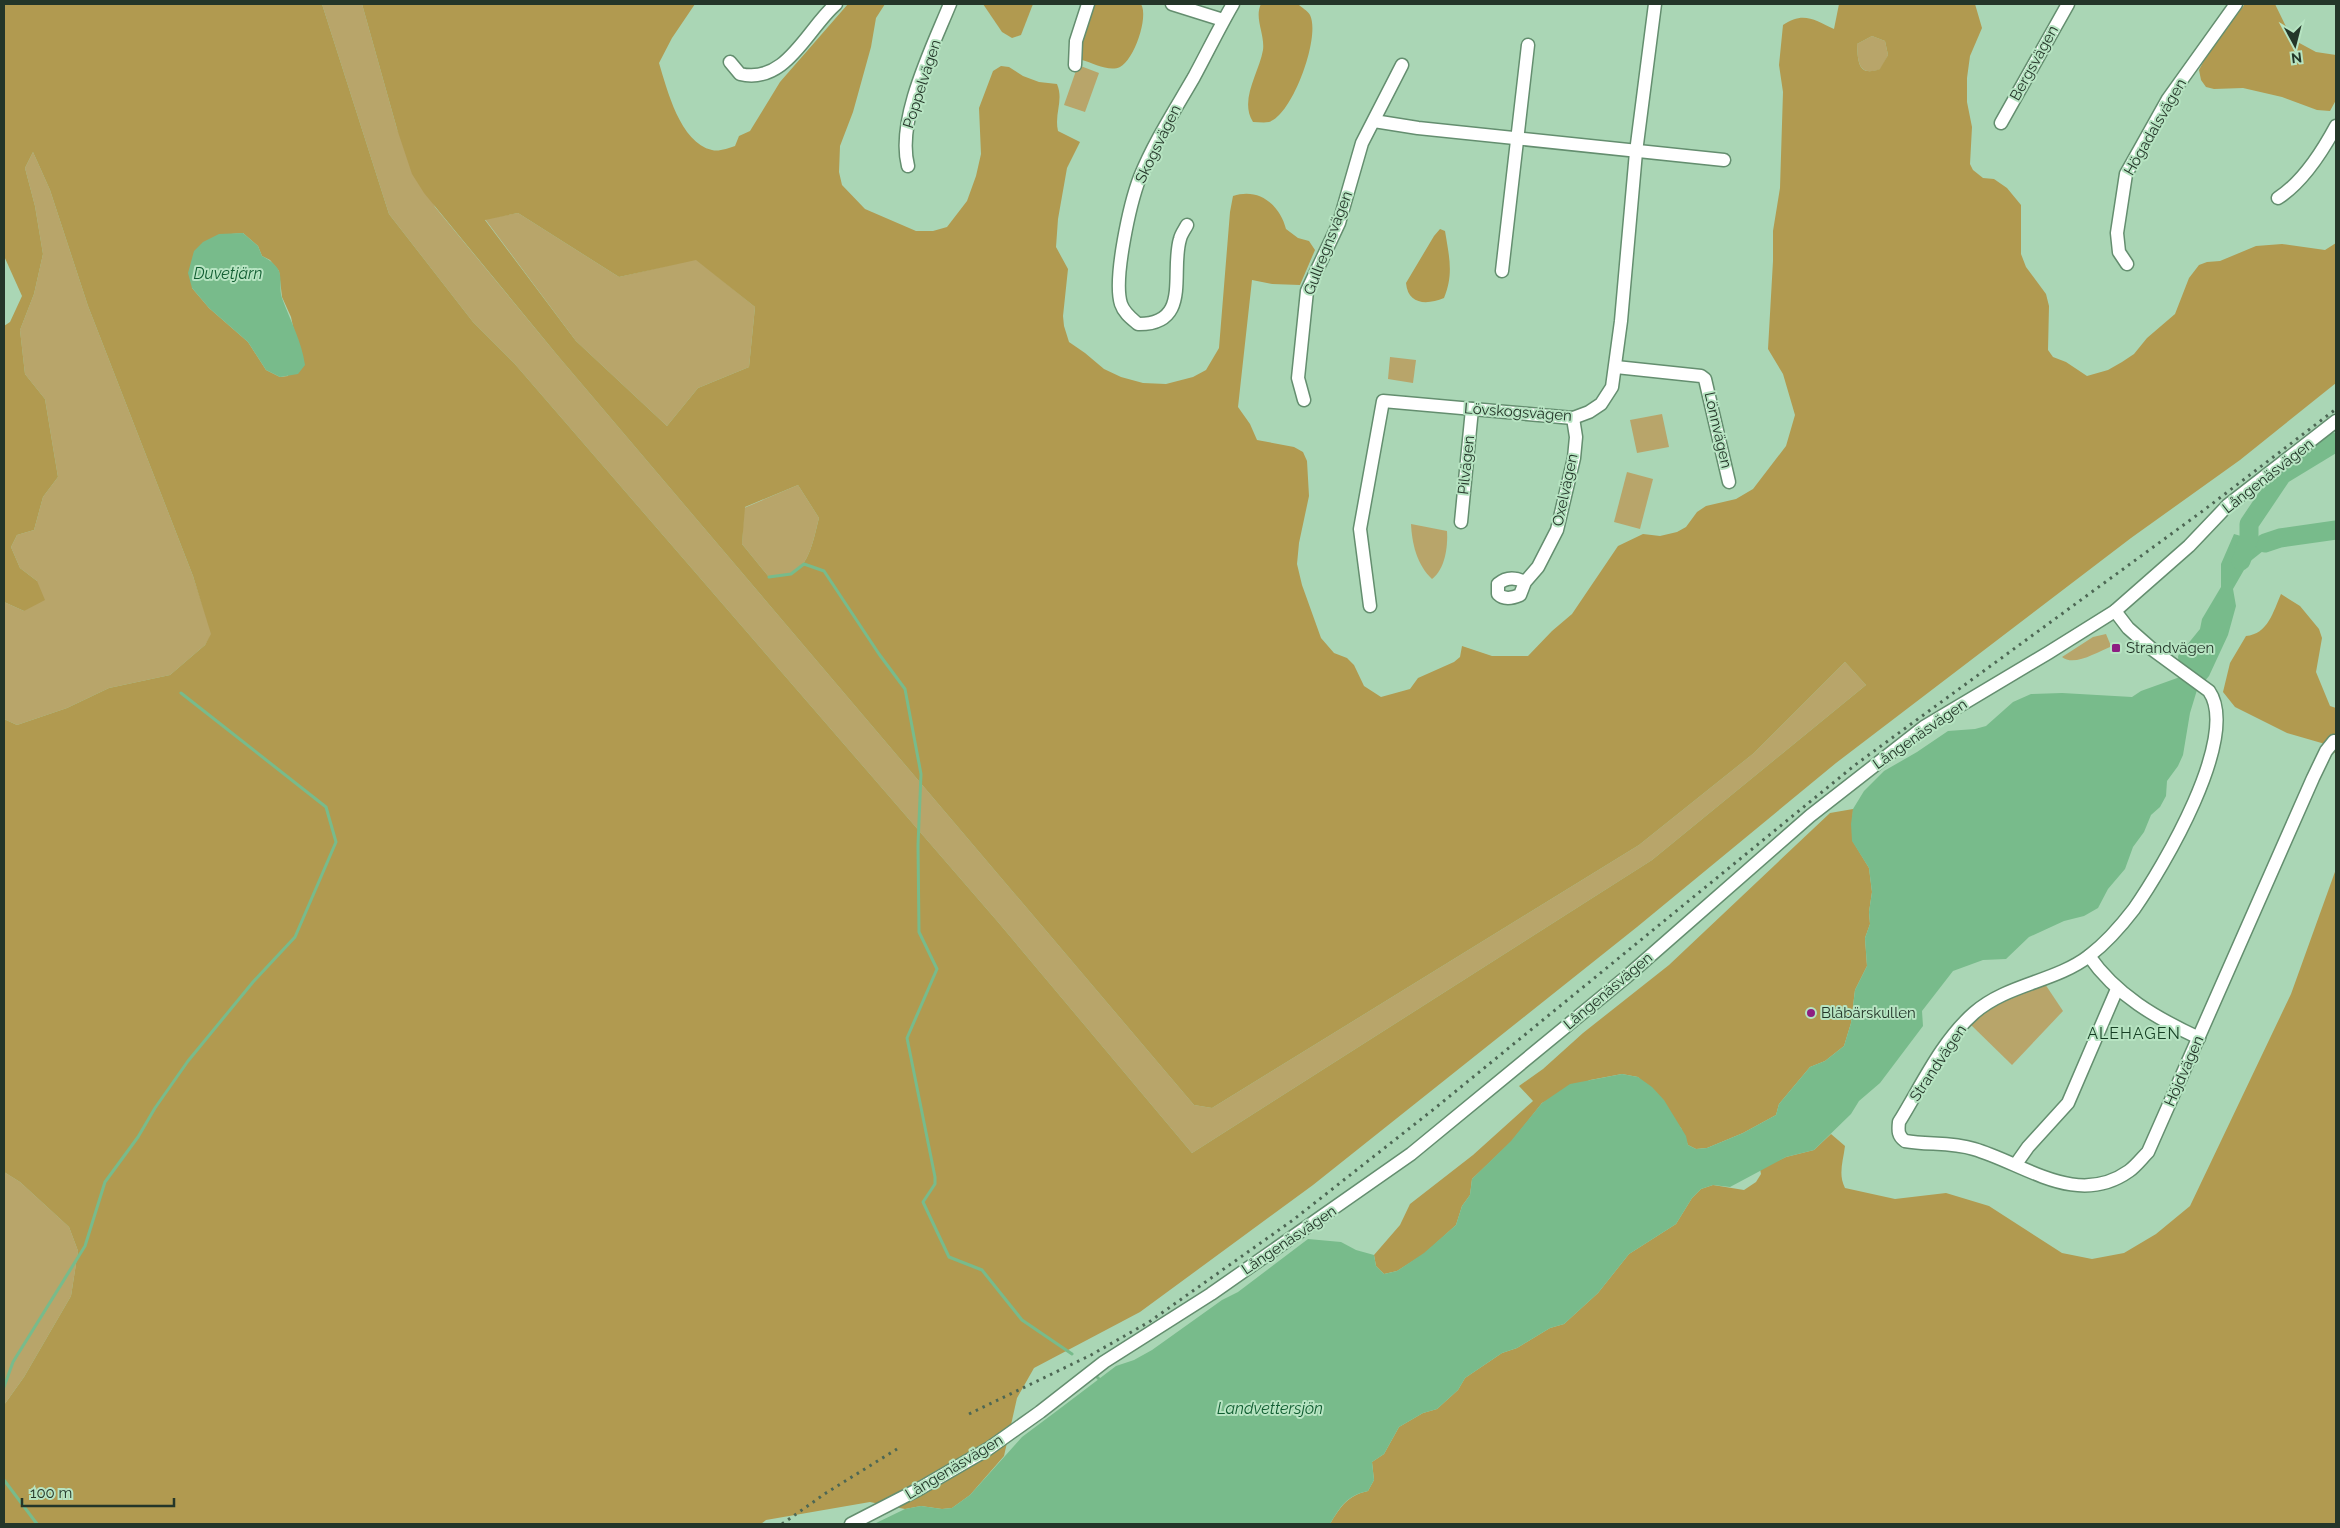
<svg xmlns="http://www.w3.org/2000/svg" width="2340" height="1528" viewBox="0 0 2340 1528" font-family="Raleway,sans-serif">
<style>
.green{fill:#b8a56a}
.forest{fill:#b19a50;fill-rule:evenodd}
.water{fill:#78bb8b}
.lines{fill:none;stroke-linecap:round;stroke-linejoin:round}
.stream{stroke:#78bb8b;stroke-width:3}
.river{stroke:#78bb8b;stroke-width:19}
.minor-casing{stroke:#648e6f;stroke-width:15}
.minor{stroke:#fff;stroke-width:12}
.rail{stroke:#4d6754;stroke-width:3;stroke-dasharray:2.5 5;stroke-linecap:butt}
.poi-dot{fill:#8d1f82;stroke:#b7e4c2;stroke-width:2}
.labels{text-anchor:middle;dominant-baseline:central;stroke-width:4;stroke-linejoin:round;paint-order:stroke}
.street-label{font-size:15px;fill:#243629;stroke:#b7e4c2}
.poi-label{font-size:15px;fill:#243629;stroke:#b7e4c2;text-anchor:start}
.water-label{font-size:16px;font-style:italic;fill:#105d31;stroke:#b7e4c2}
.neighbourhood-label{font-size:16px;letter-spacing:1px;fill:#153e23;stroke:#b7e4c2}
</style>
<rect width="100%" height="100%" fill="#aad6b5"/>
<g class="green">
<polygon points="322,4 362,4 397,129 435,207 558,356 1194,1105 1212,1108 1639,845 1754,753 1845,662 1866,685 1652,860 1192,1153 998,922 514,363 473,322 389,214"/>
<path d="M1872 36 1885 41 1888 55 1881 69C1858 77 1858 62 1857 44Z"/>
<polygon points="1078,65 1099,73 1085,112 1064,105"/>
<polygon points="33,152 50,190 88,306 193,576 212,634 205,645 170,675 109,688 67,708 17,725 4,719 4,602 24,611 37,581 20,568 11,547 17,535 34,530 43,497 58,477 45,399 25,374 20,330 34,294 43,254 35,206 25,168"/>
<polygon points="518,213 619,277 696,259 755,307 749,367 698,388 667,426 576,341 485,219"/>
<polygon points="1390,357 1416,360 1413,383 1388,379"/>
<polygon points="1662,414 1669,447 1637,453 1630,420"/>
<polygon points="1627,472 1653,479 1640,529 1614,522"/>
<path d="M798 485 819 518C814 536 810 568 789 574 783 576 776 576 769 577L742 544 744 508Z"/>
<path d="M1411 524 1447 531C1448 547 1445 569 1432 579 1417 565 1412 544 1411 524Z"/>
<path d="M2106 634 2111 646 2110 647C2097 652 2074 667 2062 657L2093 637Z"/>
<polygon points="2043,981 2063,1011 2012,1065 1968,1022 1993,1001"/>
<polygon points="4,1172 20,1182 69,1227 78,1251 71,1296 24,1377 4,1405"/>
</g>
<g class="forest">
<path d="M4 4H322L389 214 473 322 514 363 998 922 1192 1153 1652 860 1866 685 1845 662 1754 753 1639 845 1212 1108 1194 1105 558 356 424 193 412 174 397 129 362 4H695L672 38 659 63C667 89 680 143 712 150 719 152 728 148 735 146L739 136 750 131 780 82 848 4H885L876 18 871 47 853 112 840 146 839 172 842 185 865 209 916 231H933L947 227 967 201 976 176 981 154 979 108 993 71 1001 66 1009 67 1023 76 1039 82 1057 84C1064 101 1054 113 1058 131L1080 142 1067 168 1058 219 1056 247 1068 269 1063 316 1064 326 1069 342 1085 353 1104 369 1121 377 1143 383 1166 384 1193 377 1206 370 1219 348 1230 212 1233 196C1259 187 1280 205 1286 229L1298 238 1309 241 1315 250 1300 285 1272 284 1252 280 1238 407 1250 424 1257 440 1294 447 1303 452 1307 461 1309 496 1299 543 1297 564 1302 585 1321 638 1334 653 1347 658 1354 665 1364 686 1381 697 1410 689 1418 678 1454 662 1460 657 1462 646 1492 656H1528L1552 631 1572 614 1618 546 1643 534 1660 536 1677 532 1686 527 1697 512 1706 506 1736 499 1753 489 1786 446 1795 415 1783 374 1768 349 1773 261V231L1780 188 1783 92 1779 65 1783 25C1803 11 1815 20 1834 29L1839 4H1975L1982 28 1970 56 1967 78V102L1972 127 1970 164 1973 170 1983 178 1994 179 2007 188 2021 205V254L2026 267 2046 294 2049 306 2048 350 2053 357 2066 362 2087 376 2108 370 2122 362 2134 354 2147 338 2175 314 2189 278 2199 265 2207 262 2220 261 2256 246 2282 244 2325 250 2336 243V383L2240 460 2131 538 1836 763 1637 927 1313 1185 1140 1312 1034 1368 1017 1398 1004 1456 970 1495 952 1508 942 1509 921 1506 905 1509 870 1502 766 1520 761 1524H4V1405L24 1377 71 1296 78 1251 69 1227 20 1182 4 1172V719L17 725 67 708 109 688 170 675 205 645 211 634 193 576 88 306 50 190 33 152 25 168 35 206 43 254 34 294 20 330 25 374 45 399 58 477 43 497 34 530 17 535 11 547 20 568 37 581 45 600 24 611 4 602V326L10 322 22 296 4 256ZM1872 36 1885 41 1888 55 1880 69C1858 77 1858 62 1857 44ZM518 213 619 277 696 260 755 307 749 367 698 388 667 426 576 341 485 220ZM243 233 258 246 262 256 270 260 279 271 282 297 291 317 294 331 288 376 280 377 266 370 248 342 209 308 192 288 231 234ZM798 485 819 518C814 536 810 568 789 574 783 576 776 576 769 577L742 544 745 507Z"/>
<polygon points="983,4 1033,4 1021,35 1012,38 1002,32"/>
<path d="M1092 4H1141C1149 17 1134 60 1120 67 1109 72 1093 63 1082 60L1080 47Z"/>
<path d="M1261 4H1298C1301 7 1308 11 1310 15 1321 37 1292 116 1269 122 1264 123 1258 122 1253 122 1239 100 1259 73 1263 50 1265 34 1254 18 1261 4Z"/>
<polygon points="2245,4 2275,4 2292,39 2316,52 2336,55 2336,100 2330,111 2317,110 2282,97 2243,88 2214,89 2206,87 2201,80 2199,70 2210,49"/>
<path d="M1440 229 1445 231C1449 256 1454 274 1444 298 1427 305 1408 305 1406 283L1434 236Z"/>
<path d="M2281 594 2300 606 2319 629 2322 638 2316 672 2330 706 2336 708V754L2325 744 2287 733 2235 707 2223 692 2230 663 2246 636C2268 634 2273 612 2281 594Z"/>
<polygon points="1853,809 1852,840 1869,868 1872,892 1869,912 1870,924 1865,938 1867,966 1855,990 1851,1023 1844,1046 1825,1061 1810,1067 1779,1104 1776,1115 1743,1133 1707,1148 1696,1149 1688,1145 1681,1128 1638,1077 1622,1074 1590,1080 1542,1103 1511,1142 1472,1179 1470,1195 1462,1206 1456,1225 1424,1254 1397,1271 1384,1274 1376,1266 1374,1255 1400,1225 1410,1204 1473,1155 1533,1101 1519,1086 1543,1069 1583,1033 1669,965 1830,813"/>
<path d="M2336 869V1524H1330C1341 1506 1347 1496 1368 1491L1374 1480 1372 1462 1384 1454 1399 1427 1423 1413 1437 1409 1458 1390 1465 1378 1502 1353 1517 1348 1550 1328 1564 1324 1598 1293 1629 1254 1676 1224 1692 1198 1701 1189 1713 1185 1744 1190 1756 1182 1761 1174 1760 1169 1786 1157 1814 1150 1831 1134 1845 1146C1843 1162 1838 1174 1845 1188L1895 1199 1946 1193 1989 1206 2062 1253 2092 1259 2124 1253 2156 1234 2190 1206 2291 994Z"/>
</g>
<g class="water">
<path d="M243 233 258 246 262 256C268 259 276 264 279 271 282 279 279 290 282 298 290 320 302 342 305 365L298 374 280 377 266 370 248 342 209 308 192 288 188 273 194 251 203 242 219 234Z"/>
<path d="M2234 534 2265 543 2268 547 2248 563 2233 589 2236 606 2228 635 2209 676 2197 690 2190 713 2183 755 2178 766 2167 781 2166 796 2160 807 2151 815 2144 832 2133 847 2125 869 2108 889 2098 908 2084 916 2064 921 2029 937 2006 959 1983 960 1953 971 1922 1011 1923 1026 1880 1083 1859 1101 1851 1114 1814 1150 1786 1157 1730 1187 1713 1185 1701 1189 1692 1198 1676 1224 1629 1254 1598 1293 1564 1324 1550 1328 1517 1348 1502 1353 1465 1378 1458 1390 1437 1409 1423 1413 1399 1427 1384 1454 1372 1462 1374 1480 1368 1491C1346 1496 1341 1506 1330 1524H874L905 1509 921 1506 942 1509 952 1508 970 1495 1022 1437 1062 1407 1116 1366 1134 1360 1152 1350 1222 1300 1238 1292 1308 1239 1341 1242 1356 1250 1374 1255 1376 1266 1384 1274 1397 1271 1424 1253 1456 1225 1462 1206 1470 1195 1472 1179 1511 1141 1542 1103 1570 1084 1622 1074 1638 1077 1652 1087 1664 1100 1686 1136 1688 1145 1696 1149 1707 1148 1743 1133 1776 1115 1779 1104 1810 1067 1825 1061 1844 1046 1851 1023 1855 990 1867 966 1865 938 1870 924 1869 912 1872 892 1869 868 1852 841 1851 824 1853 809 1864 791 1884 771 1917 752 1948 731 1975 729 1986 726 2013 702 2031 694 2062 693 2132 697 2141 691 2180 677 2178 656 2200 629 2202 619 2221 587V564Z"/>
</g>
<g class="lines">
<g class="stream">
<polyline points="769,577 791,574 804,564 824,571 879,654 905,689 921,774 918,845 919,932 937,969 907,1038 935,1177 935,1184 923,1202 949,1257 982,1270 1022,1320 1072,1354"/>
<polyline points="1096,1376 1099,1379"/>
<polyline points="4,1387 13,1362 85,1246 105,1182 138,1137 155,1108 188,1061 253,982 295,937 336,842 326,807 181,693"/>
<polyline points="4,1480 37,1524"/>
</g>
<g class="river">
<polyline points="2265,543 2280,538 2336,530"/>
<polyline points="2241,561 2249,538 2249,524 2282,475 2336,442"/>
</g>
<g class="minor-casing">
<g id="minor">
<polyline points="1172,4 1223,20"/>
<path d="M730 62 740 74C786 85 807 29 836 4"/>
<polyline points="1075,65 1076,41 1088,4"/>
<polyline points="1374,121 1418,128 1724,160"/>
<polyline points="2001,123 2068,4"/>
<path d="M908 166C896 120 932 48 950 4"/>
<path d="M2278 198C2303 182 2322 152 2336 126"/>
<path d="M1187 225C1185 229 1181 234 1180 239 1170 272 1192 325 1138 324 1131 318 1124 313 1121 304 1113 279 1130 203 1140 177 1154 142 1175 110 1194 77 1207 53 1219 28 1233 4"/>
<polyline points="2127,264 2119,252 2117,233 2126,174 2168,99 2236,4"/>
<polyline points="1502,271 1528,45"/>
<polyline points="1616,367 1701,376 1705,379 1729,482"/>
<polyline points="1304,400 1298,378 1307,291 1339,223 1362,143 1402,65"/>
<polyline points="1461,522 1472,409"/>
<path d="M1525 582C1515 577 1506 577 1498 584V594C1504 600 1513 598 1520 595L1525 582 1538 567 1557 530 1574 458 1576 437 1573 418"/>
<polyline points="1370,606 1360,529 1383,401 1573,418 1589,412 1601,404 1612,387 1621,321 1636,152 1655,4"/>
<path d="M2115 611 2128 628 2153 650 2209 691C2241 737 2162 869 2134 909 2121 926 2106 943 2089 956 2055 982 2007 984 1974 1013 1941 1042 1922 1085 1899 1122 1898 1131 1898 1136 1905 1141 1928 1145 1951 1142 1974 1149 2025 1164 2077 1208 2129 1171 2136 1166 2142 1158 2148 1152L2313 778 2326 751 2334 741"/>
<path d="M2089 956C2116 995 2156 1018 2199 1038"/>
<polyline points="2016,1164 2028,1147 2068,1103 2117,989"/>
<polyline points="851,1524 919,1489 988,1449 1040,1412 1104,1362 1211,1294 1411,1154 1625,978 1810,816 1924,727 2048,653 2115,611 2189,546 2228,505 2336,421"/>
</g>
</g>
<use href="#minor" class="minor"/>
<g class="rail">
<polyline points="969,1414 1091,1355 1149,1322 1293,1220 1434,1109 1855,765 2204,510 2336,409"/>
<polyline points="782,1524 826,1493 897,1449"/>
</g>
</g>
<g class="poi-dot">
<rect x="2111" y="643" width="10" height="10" rx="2.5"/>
<circle cx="1811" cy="1013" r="5"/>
</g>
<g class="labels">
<g class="street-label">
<text transform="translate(2034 63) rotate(-61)">Bergsvägen</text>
<text transform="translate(922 84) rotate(-72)">Poppelvägen</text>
<text transform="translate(2155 127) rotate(-60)">Högadalsvägen</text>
<text transform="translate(1158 144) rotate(-64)">Skogsvägen</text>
<text transform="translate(1328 243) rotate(-69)">Gullregnsvägen</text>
<text transform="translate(1518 412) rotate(4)">Lövskogsvägen</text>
<text transform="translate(1718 430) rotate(77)">Lönnvägen</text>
<text transform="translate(1466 465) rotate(-84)">Pilvägen</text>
<text transform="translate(2268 476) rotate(-38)">Långenäsvägen</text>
<text transform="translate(1565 490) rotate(-78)">Oxelvägen</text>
<text transform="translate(1920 734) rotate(-35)">Långenäsvägen</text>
<text transform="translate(1608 991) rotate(-40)">Långenäsvägen</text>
<text transform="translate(1938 1063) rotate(-56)">Strandvägen</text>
<text transform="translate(2184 1071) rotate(-66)">Höjdvägen</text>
<text transform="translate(1289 1240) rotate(-34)">Långenäsvägen</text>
<text transform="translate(954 1467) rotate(-31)">Långenäsvägen</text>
</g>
<g class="poi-label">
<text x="2126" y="648">Strandvägen</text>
<text x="1821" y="1013">Blåbärskullen</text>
</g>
<g class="water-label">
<text x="228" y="273">Duvetjärn</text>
<text x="1270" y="1408">Landvettersjön</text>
</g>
<g class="neighbourhood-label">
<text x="2134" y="1033">ALEHAGEN</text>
</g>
</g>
<rect width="2340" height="1528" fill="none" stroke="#243629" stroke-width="10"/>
<g transform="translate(2295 45) rotate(173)" stroke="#b7e4c2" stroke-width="4" paint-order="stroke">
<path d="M0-4L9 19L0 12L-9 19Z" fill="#243629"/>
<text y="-8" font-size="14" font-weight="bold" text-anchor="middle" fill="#243629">N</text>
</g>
<path d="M22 1498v8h152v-8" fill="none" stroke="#243629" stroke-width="2.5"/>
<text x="30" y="1498" font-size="15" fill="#243629" stroke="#b7e4c2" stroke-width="4" paint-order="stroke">100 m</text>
</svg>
